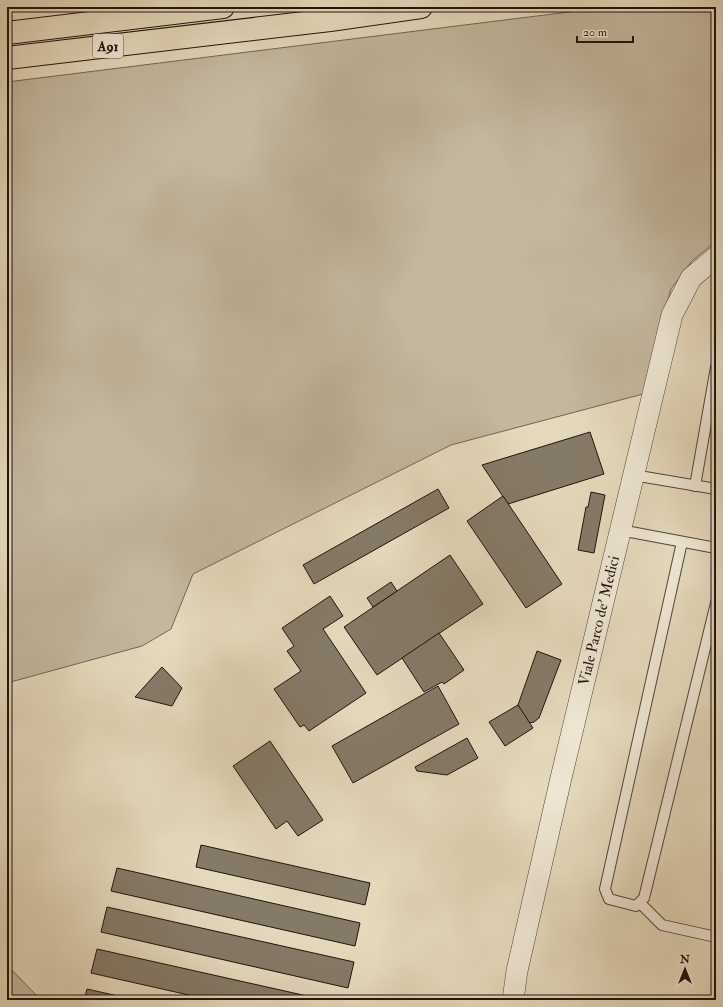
<svg xmlns="http://www.w3.org/2000/svg" width="723" height="1007" viewBox="0 0 723 1007" font-family="'IM FELL Double Pica',serif">
<style>
.green{fill:#c3b79e;stroke:#706556}
.building{fill:#857a68;stroke:#1e130e}
.lines{fill:none;stroke-linecap:round;stroke-linejoin:round}
.service-casing{stroke:#50443a;stroke-width:12}
.minor-casing{stroke:#50443a;stroke-width:22}
.motorway-casing{stroke:#1e130e;stroke-width:24}
.service{stroke:#eee6d3;stroke-width:10}
.minor{stroke:#eee6d3;stroke-width:21}
.motorway{stroke:#e5d9bc;stroke-width:22}
.labels{text-anchor:middle;dominant-baseline:central;stroke-width:3;stroke-linejoin:round;paint-order:stroke}
.shield{fill:#eee6d3;stroke:#5c5249;stroke-width:1}
.shield-label{font-size:14px;font-weight:bold;fill:#1e130e}
.street-label{font-size:15px;fill:#1e130e;stroke:#eee6d3}
</style>
<rect width="100%" height="100%" fill="#e5d9bc"/>
<filter id="stains"><feTurbulence type="fractalNoise" baseFrequency=".005" numOctaves="4"/><feColorMatrix values="0 0 0 0 .2 0 0 0 0 .09 0 0 0 0 .02 0 0 0 .5 -.17"/></filter>
<radialGradient id="worn" r=".72"><stop offset=".6" stop-color="#630" stop-opacity="0"/><stop offset="1" stop-color="#630" stop-opacity=".3"/></radialGradient>
<g class="green">
<polygon points="595,7 716,7 716,241 692,261 671,289 643,394 451,445 193,574 171,629 142,646 7,683 7,82 585,10"/>
<polygon points="7,965 41,1000 7,1000"/>
</g>
<g class="building">
<polygon points="590,432 604,474 508,504 482,465"/>
<polygon points="438,489 449,508 314,584 303,565"/>
<polygon points="591,492 605,495 594,553 578,550 586,507 588,507"/>
<polygon points="503,496 562,584 526,608 467,521"/>
<polygon points="450,555 483,604 377,675 344,627"/>
<polygon points="391,582 397,591 373,607 367,598"/>
<polygon points="330,596 343,616 323,629 366,693 309,731 304,725 300,727 274,689 301,671 287,651 294,646 282,628"/>
<polygon points="439,633 464,670 444,684 442,682 424,692 402,658"/>
<polygon points="537,651 561,660 539,718 534,722 529,723 518,705"/>
<polygon points="162,667 182,688 172,706 135,697"/>
<polygon points="438,686 459,724 353,783 332,746"/>
<polygon points="518,705 533,728 505,746 489,722"/>
<polygon points="716,727 716,745 713,744"/>
<polygon points="467,738 478,758 447,775 417,771 415,767"/>
<polygon points="270,741 323,820 298,836 287,821 276,829 233,766"/>
<polygon points="201,845 370,883 365,905 196,867"/>
<polygon points="117,868 360,923 355,946 111,891"/>
<polygon points="107,907 354,962 348,988 101,932"/>
<polygon points="97,949 325,1000 211,1000 91,973"/>
<polygon points="87,989 136,1000 84,1000"/>
</g>
<g class="lines">
<g class="service-casing">
<g id="service">
<polyline points="633,475 716,489"/>
<polyline points="695,486 716,367"/>
<polyline points="620,530 716,548"/>
<polyline points="682,542 605,889 609,899 636,906 644,898 716,603"/>
<polyline points="640,903 662,925 716,937"/>
</g>
</g>
<g class="minor-casing">
<g id="minor">
<path id="s1" d="M513 1000 517 971 561 778 672 315 691 278 716 257"/>
</g>
</g>
<g class="motorway-casing">
<g id="motorway">
<polyline points="7,33 223,7"/>
<polyline points="7,58 330,20 421,7"/>
</g>
</g>
<use href="#service" class="service"/>
<use href="#minor" class="minor"/>
<use href="#motorway" class="motorway"/>
</g>
<g class="labels">
<rect class="shield" x="93" y="34" width="30" height="24" rx="3"/>
<g class="shield-label">
<text x="108" y="46">A91</text>
</g>
<g class="street-label">
<text stroke="none"><textPath href="#s1" startOffset="389">Viale Parco de' Medici</textPath></text>
</g>
</g>
<rect width="723" height="1007" fill="none" stroke="#e5d9bc" stroke-width="24"/>
<rect x="8" y="8" width="707" height="991" fill="none" stroke="#1e130e" stroke-width="2"/>
<rect x="12" y="12" width="699" height="983" fill="none" stroke="#1e130e"/>
<g transform="translate(685 969)" stroke="#eee6d3" stroke-width="3" paint-order="stroke">
<path d="M0-3L7 15L0 10L-7 15Z" fill="#1e130e"/>
<text y="-6" font-size="11" font-weight="bold" text-anchor="middle" fill="#1e130e">N</text>
</g>
<path d="M577 36v6h56v-6" fill="none" stroke="#1e130e" stroke-width="2"/>
<text x="583" y="36" font-size="12" fill="#1e130e" stroke="#eee6d3" stroke-width="3" paint-order="stroke">20 m</text>
<rect width="100%" height="100%" filter="url(#stains)"/>
<rect width="100%" height="100%" fill="url(#worn)"/>
</svg>
